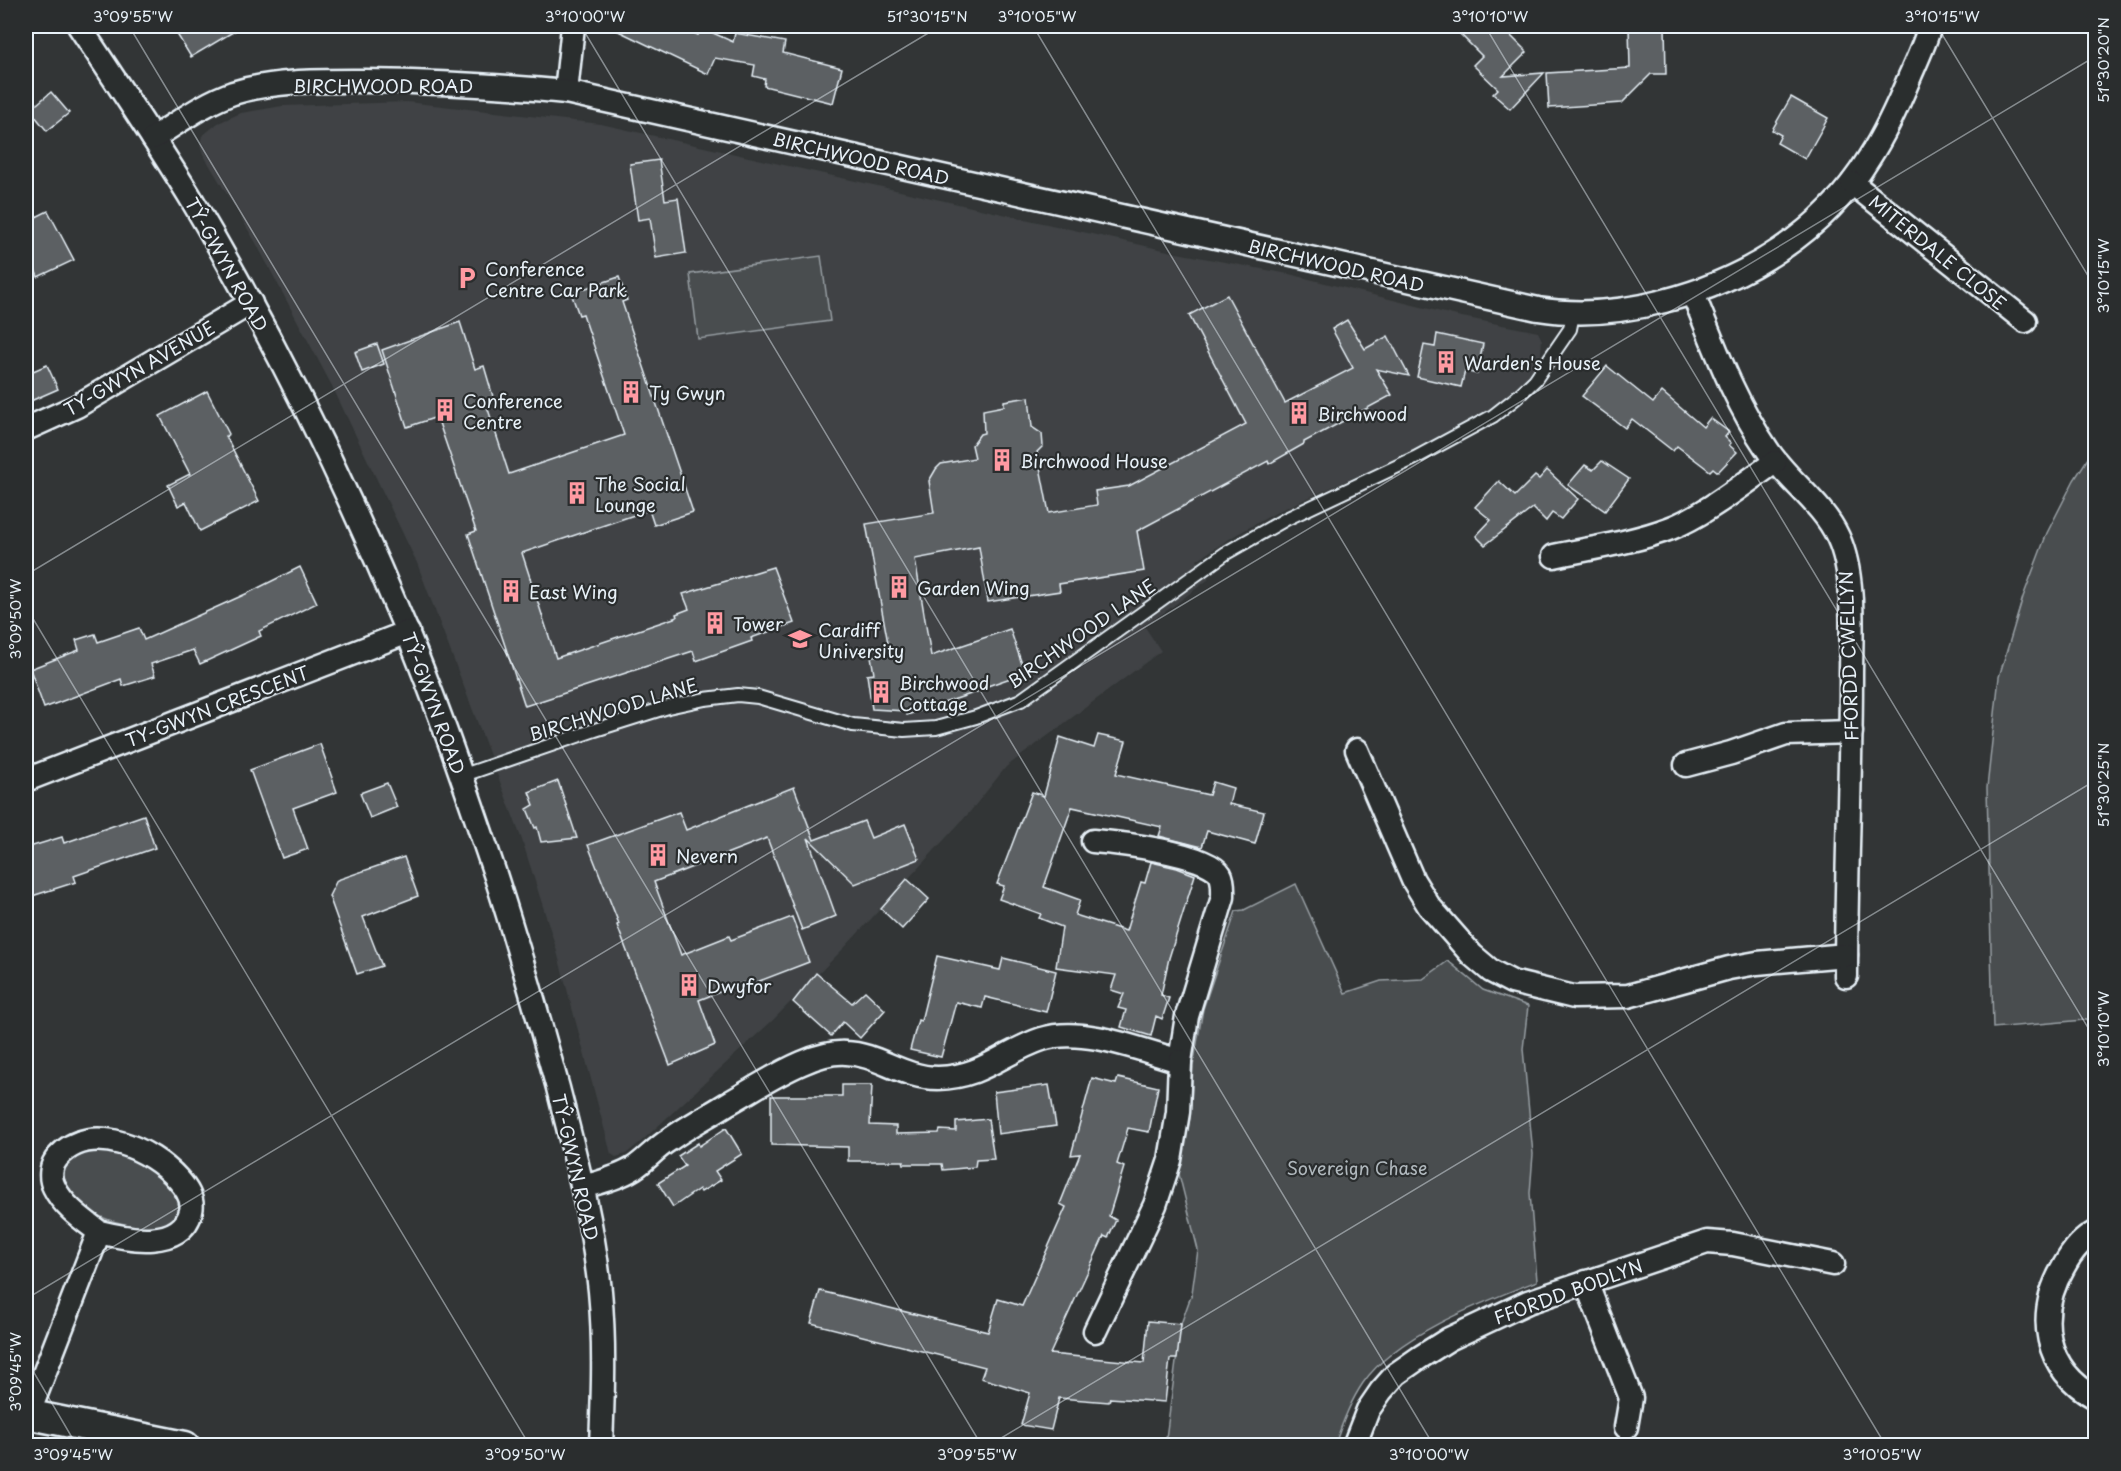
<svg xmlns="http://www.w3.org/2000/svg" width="2121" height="1471" viewBox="0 0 2121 1471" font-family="'Playpen Sans',sans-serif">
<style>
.built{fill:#3f4244}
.green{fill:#494d4f;stroke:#989fa4;stroke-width:1.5}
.building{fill:#5c6063;stroke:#e8f1f8;stroke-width:1.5}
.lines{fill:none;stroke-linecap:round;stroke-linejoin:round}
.service-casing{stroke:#e8f1f8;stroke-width:16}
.minor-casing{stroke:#e8f1f8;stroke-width:27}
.tertiary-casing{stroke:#e8f1f8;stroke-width:33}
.service{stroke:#2a2d2e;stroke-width:12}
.minor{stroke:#2a2d2e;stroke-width:22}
.tertiary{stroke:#2a2d2e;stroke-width:28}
.ticks{fill:none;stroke:#e8f1f8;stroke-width:1.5;stroke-opacity:0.45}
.labels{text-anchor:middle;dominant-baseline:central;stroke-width:4.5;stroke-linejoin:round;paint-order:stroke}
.street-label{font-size:18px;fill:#e8f1f8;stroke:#2a2d2e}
.poi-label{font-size:18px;fill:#e8f1f8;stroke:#2a2d2e;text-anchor:start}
.park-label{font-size:18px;fill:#b0b8bd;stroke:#2a2d2e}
.neatline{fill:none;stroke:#e8f1f8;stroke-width:2}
.ticks-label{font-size:15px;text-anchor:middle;fill:#e8f1f8}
</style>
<rect width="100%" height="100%" fill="#323536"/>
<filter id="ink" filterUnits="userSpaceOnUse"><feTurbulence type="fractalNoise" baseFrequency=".0167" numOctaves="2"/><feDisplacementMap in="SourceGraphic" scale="12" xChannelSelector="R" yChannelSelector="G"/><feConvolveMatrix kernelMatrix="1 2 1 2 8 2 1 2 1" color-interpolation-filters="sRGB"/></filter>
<g filter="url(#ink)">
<polygon class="built" points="407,102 601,124 1177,253 1289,274 1457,316 1538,332 1542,340 1541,354 1531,375 1515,390 1486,412 1438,440 1281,510 1234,536 1197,560 1209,579 1145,627 1161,651 1006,767 969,813 847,945 773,1020 643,1140 626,1154 616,1157 611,1154 556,948 522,840 417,563 332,386 256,243 203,154 200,144 202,136 218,123 241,113 282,106"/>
<g class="green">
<polygon points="821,256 830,321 698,339 690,274"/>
<polygon points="2095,447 2095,1019 1993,1028 1987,788 1999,677 2023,597 2047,533 2074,480"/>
<path d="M1296 884 1345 993 1381 981 1423 979 1448 961 1483 990 1528 1006 1523 1049 1533 1154 1530 1193 1537 1281C1483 1302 1397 1334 1363 1383 1350 1402 1342 1423 1335 1445L1165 1446 1181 1324 1192 1293 1198 1250 1179 1174 1190 1118 1193 1066 1203 1009 1236 911 1244 910Z"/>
<path d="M99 1149C128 1156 153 1167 173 1190 177 1195 180 1201 179 1207 175 1240 113 1224 95 1214 85 1208 78 1201 72 1192 60 1176 61 1171 72 1156Z"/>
</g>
<g class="building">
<polygon points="172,26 243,26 191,57"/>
<polygon points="608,26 678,26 698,35 702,28 733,42 735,33 785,42 783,53 842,68 833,103 764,86 765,79 753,76 755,65 715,58 708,74"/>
<polygon points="1452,26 1501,26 1527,52 1503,76 1544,73 1510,109 1493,94 1498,89 1473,65 1482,56"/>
<polygon points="1629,26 1665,26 1666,74 1651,74 1622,103 1549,108 1547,73 1630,68"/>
<polygon points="51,92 69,113 47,131 30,110"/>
<polygon points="1791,97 1828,118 1805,159 1777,143 1781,135 1772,130"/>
<polygon points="659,160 665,200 678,198 686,253 656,258 650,218 638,220 630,164"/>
<polygon points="48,211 74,260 38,277 34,267 26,271 26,222"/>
<polygon points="619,277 627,300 622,302 693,512 654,525 649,510 522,553 556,658 677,617 676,614 689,609 683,594 773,567 794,623 751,638 752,641 696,661 693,651 525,706 468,534 476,531 437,417 407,427 382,350 460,322 475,369 484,366 494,400 486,403 509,474 624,435 583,314 579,315 571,293"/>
<polygon points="1227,295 1285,403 1353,368 1332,329 1347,320 1365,349 1388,336 1409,376 1376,369 1392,395 1304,442 1304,444 1269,464 1268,461 1137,531 1144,571 1059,584 1060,591 988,602 979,547 915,559 931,656 1010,629 1025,673 976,690 977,692 907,715 906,711 872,709 867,675 874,674 871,656 890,654 866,524 934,513 929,481 936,469 941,464 975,458 972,445 980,434 984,433 983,410 1004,406 1004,401 1029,397 1032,427 1042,434 1043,446 1037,452 1049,513 1097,505 1095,491 1129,486 1246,424 1189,315"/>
<polygon points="1437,334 1483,344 1477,374 1465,371 1461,387 1417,377 1424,345 1435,347"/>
<polygon points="377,344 384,364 362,372 355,352"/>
<polygon points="47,365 58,389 26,403 26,374"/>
<polygon points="1607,366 1653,403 1662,392 1703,427 1710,418 1729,432 1725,437 1731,443 1729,445 1737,452 1718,472 1713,468 1710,471 1677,446 1673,451 1632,419 1625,428 1582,396"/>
<polygon points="207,391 229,434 226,436 259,501 200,531 186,502 178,506 168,485 190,474 160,416"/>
<polygon points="1602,461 1629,479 1605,511 1568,485 1585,465 1593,470"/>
<polygon points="1547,470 1578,499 1561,519 1552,513 1546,521 1533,508 1485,545 1476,536 1491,520 1475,507 1499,481 1515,496 1535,476 1539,479"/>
<polygon points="300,567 317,603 259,631 261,636 200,664 193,650 151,664 155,676 123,686 121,679 44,708 30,669 79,650 76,640 95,634 98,642 139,628 144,640 248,593"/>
<polygon points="1098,735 1126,741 1116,774 1209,795 1213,782 1233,788 1229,804 1264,812 1255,844 1207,831 1202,847 1159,836 1162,827 1072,807 1044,887 1080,900 1075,915 1126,931 1141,882 1145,883 1151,862 1177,868 1195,875 1169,958 1161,995 1169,998 1162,1019 1156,1016 1151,1036 1121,1027 1126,1010 1118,1008 1124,994 1111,990 1116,975 1056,967 1062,927 1039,918 1041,914 999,899 1004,886 997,884 1032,792 1044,796 1060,737 1094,748"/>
<polygon points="320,744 337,792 293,808 308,849 282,858 250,770"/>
<polygon points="558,781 577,838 541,842 537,827 535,828 527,809 534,805 529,792"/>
<polygon points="387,783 397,807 370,818 360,793"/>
<polygon points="794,787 814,840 864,821 871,838 905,824 919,859 855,884 808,838 836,916 802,930 767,838 654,882 681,955 729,936 731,940 792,917 809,962 744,987 743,983 699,1000 715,1045 670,1065 617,925 619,924 588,845 679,812 686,830"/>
<polygon points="144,815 155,848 74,876 76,882 29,897 26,886 26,848 62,837 64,843"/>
<polygon points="404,857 418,896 363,917 382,966 357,974 329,896 337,880"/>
<polygon points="907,879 929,899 902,929 881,909"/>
<polygon points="937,956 1000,970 1003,958 1056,971 1046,1012 985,997 982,1008 956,1002 941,1057 910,1050 918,1020 921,1021"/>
<polygon points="816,973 852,1003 865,991 885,1010 860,1038 843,1022 831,1036 793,1002"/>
<polygon points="1092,1078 1116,1084 1118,1078 1158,1087 1149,1132 1128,1128 1117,1164 1124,1167 1109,1216 1116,1220 1108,1238 1104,1236 1050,1354 1144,1363 1148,1321 1181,1324 1177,1359 1170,1359 1165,1402 1110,1398 1109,1402 1059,1398 1051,1430 1021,1425 1030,1393 981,1378 985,1367 811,1323 820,1291 988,1332 998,1299 1022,1306 1066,1207 1060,1204 1080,1154 1071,1155"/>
<polygon points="842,1085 872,1085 870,1125 896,1126 896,1134 939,1133 940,1130 956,1131 956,1122 988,1119 994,1159 976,1160 975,1167 943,1170 942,1164 903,1164 904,1161 848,1161 848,1147 771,1145 771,1096 842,1096"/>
<polygon points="1049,1085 1056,1126 998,1134 994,1092"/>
<polygon points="726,1128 742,1154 715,1171 721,1180 701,1192 699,1189 673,1207 658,1183 685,1166 678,1156 698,1143 699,1146"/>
</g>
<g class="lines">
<g class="service-casing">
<polyline id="service" points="461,776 595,730 668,707 705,699 738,695 758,697 853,725 904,730 936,728 976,717 1021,700 1226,553 1286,519 1415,458 1493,416 1516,398 1535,380 1570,329 1573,314"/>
</g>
<g class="minor-casing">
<g id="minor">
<path d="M79 26C117 83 156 141 192 200 273 337 344 480 405 627 439 708 467 791 495 874 518 945 538 1016 558 1088 575 1155 593 1222 600 1291 605 1343 603 1394 601 1446"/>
<polyline points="566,92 573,26"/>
<path d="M153 138C179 122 204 103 233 93 275 80 321 81 365 81 432 82 499 85 566 92L1538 309C1581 316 1622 312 1664 301 1746 280 1824 232 1869 158 1886 132 1898 105 1910 76 1917 60 1925 43 1930 26"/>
<polyline points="1852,183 2025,321"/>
<path d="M1693 294C1715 347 1734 401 1767 449 1787 480 1823 504 1838 537 1856 576 1851 634 1851 676 1851 776 1846 876 1846 976"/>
<polyline points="26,429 77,406 251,303"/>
<path d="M1554 556C1593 548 1634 542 1671 528 1703 516 1746 482 1775 462"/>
<polyline points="1357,750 1413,880 1429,906 1472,955 1491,971 1512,982 1574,997 1628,996 1729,968 1757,963 1846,955"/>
<polyline points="1686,765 1731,753 1786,734 1851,732"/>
<polyline points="26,780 408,632"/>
<path d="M583 1187C600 1182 618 1178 634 1168 646 1160 656 1148 669 1140 687 1127 708 1116 727 1104 752 1090 776 1074 802 1063 816 1057 832 1052 846 1053 878 1054 902 1078 938 1078 983 1077 1003 1052 1042 1039 1083 1026 1140 1050 1180 1061L1187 1016 1223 897C1223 890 1224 881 1220 874 1207 853 1118 843 1093 841"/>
<path d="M2096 1232C2082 1239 2071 1253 2064 1266 2035 1315 2044 1369 2096 1398"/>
<polyline points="1586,1282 1631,1398 1626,1427"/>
<polyline points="1095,1331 1155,1205 1170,1160 1178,1112 1180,1061"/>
<path d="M28 1415 99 1232C127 1239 182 1250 191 1211 194 1199 186 1188 178 1179 151 1149 91 1120 58 1157 51 1164 49 1177 54 1187 63 1206 82 1219 99 1232"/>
<polyline points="1354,1446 1368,1410 1381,1391 1396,1374 1419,1358 1449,1339 1528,1302 1707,1242 1733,1244 1833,1264"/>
</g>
</g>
<g class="tertiary-casing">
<polyline id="tertiary" points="26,1414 185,1446"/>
</g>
<use href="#service" class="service"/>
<use href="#minor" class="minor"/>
<use href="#tertiary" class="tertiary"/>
</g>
</g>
<path class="ticks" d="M129 26 982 1446M581 26 1434 1446M1033 26 1886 1446M1485 26 2096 1041M1937 26 2096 289M26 575 940 26M26 607 530 1446M26 1299 2096 56M26 1359 77 1446M988 1446 2096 780"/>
<defs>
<g id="parking-bare" transform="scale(1.8)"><path d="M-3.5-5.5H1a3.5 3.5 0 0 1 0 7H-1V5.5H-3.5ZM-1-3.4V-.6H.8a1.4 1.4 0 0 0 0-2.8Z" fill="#ff9aa2" stroke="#2a2d2e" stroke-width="2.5" paint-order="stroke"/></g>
<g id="building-bare" transform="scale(1.8)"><path d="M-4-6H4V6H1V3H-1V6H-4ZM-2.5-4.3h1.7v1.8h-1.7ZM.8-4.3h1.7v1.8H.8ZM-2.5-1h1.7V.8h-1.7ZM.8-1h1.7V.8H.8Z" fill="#ff9aa2" stroke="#2a2d2e" stroke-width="2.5" paint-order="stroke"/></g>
<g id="university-bare" transform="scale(1.8)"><path d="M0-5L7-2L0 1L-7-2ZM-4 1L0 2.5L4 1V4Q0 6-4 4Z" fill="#ff9aa2" stroke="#2a2d2e" stroke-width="2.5" paint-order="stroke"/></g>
</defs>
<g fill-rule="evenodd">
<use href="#parking-bare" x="467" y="278"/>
<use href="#building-bare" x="1446" y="362"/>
<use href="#building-bare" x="631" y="392"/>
<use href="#building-bare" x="445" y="410"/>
<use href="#building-bare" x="1299" y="413"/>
<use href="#building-bare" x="1002" y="460"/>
<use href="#building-bare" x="577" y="493"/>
<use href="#building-bare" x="899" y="587"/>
<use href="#building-bare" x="511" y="591"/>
<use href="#building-bare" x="715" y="623"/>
<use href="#university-bare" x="800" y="639"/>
<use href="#building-bare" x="881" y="692"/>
<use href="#building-bare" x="658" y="855"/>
<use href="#building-bare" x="689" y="985"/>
</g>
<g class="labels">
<g class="street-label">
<text x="383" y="85">BIRCHWOOD ROAD</text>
<text transform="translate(861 158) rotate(13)">BIRCHWOOD ROAD</text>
<text transform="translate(1938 252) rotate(39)">MITERDALE CLOSE</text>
<text transform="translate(227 264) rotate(61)">TŶ-GWYN ROAD</text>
<text transform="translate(1336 265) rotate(13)">BIRCHWOOD ROAD</text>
<text transform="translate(139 368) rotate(-30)">TY-GWYN AVENUE</text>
<text transform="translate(1081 633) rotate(-35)">BIRCHWOOD LANE</text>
<text transform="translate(1848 656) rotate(-92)">FFORDD CWELLYN</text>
<text transform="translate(434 703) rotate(70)">TŶ-GWYN ROAD</text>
<text transform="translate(217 706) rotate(-21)">TY-GWYN CRESCENT</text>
<text transform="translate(613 709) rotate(-17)">BIRCHWOOD LANE</text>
<text transform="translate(576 1167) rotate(77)">TŶ-GWYN ROAD</text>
<text transform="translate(1568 1291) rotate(-20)">FFORDD BODLYN</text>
</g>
<g class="poi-label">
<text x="485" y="268">Conference<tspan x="485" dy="21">Centre Car Park</tspan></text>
<text x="1464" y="362">Warden's House</text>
<text x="649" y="392">Ty Gwyn</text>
<text x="463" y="400">Conference<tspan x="463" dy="21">Centre</tspan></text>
<text x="1317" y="413">Birchwood</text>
<text x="1020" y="460">Birchwood House</text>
<text x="595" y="483">The Social<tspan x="595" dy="21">Lounge</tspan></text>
<text x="917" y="587">Garden Wing</text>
<text x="529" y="591">East Wing</text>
<text x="733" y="623">Tower</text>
<text x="818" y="629">Cardiff<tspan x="818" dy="21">University</tspan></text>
<text x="899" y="682">Birchwood<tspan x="899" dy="21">Cottage</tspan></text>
<text x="676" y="855">Nevern</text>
<text x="707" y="985">Dwyfor</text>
</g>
<g class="park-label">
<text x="1357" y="1167">Sovereign Chase</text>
</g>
</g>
<rect width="2121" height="1471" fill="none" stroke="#2a2d2e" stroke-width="66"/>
<rect x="33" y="33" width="2055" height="1405" class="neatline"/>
<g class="ticks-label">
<text x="133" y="22">3°09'55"W</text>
<text x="585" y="22">3°10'00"W</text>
<text x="927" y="22">51°30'15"N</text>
<text x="1037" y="22">3°10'05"W</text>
<text x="1490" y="22">3°10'10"W</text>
<text x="1942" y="22">3°10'15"W</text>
<text transform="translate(2104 60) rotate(-90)" y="5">51°30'20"N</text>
<text transform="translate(2104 276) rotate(-90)" y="5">3°10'15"W</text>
<text transform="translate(16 619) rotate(-90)" y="5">3°09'50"W</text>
<text transform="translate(2104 785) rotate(-90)" y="5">51°30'25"N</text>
<text transform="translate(2104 1029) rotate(-90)" y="5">3°10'10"W</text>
<text transform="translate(16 1372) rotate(-90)" y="5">3°09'45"W</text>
<text x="73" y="1460">3°09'45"W</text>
<text x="525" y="1460">3°09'50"W</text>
<text x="977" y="1460">3°09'55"W</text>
<text x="1429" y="1460">3°10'00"W</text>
<text x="1882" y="1460">3°10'05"W</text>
</g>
</svg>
